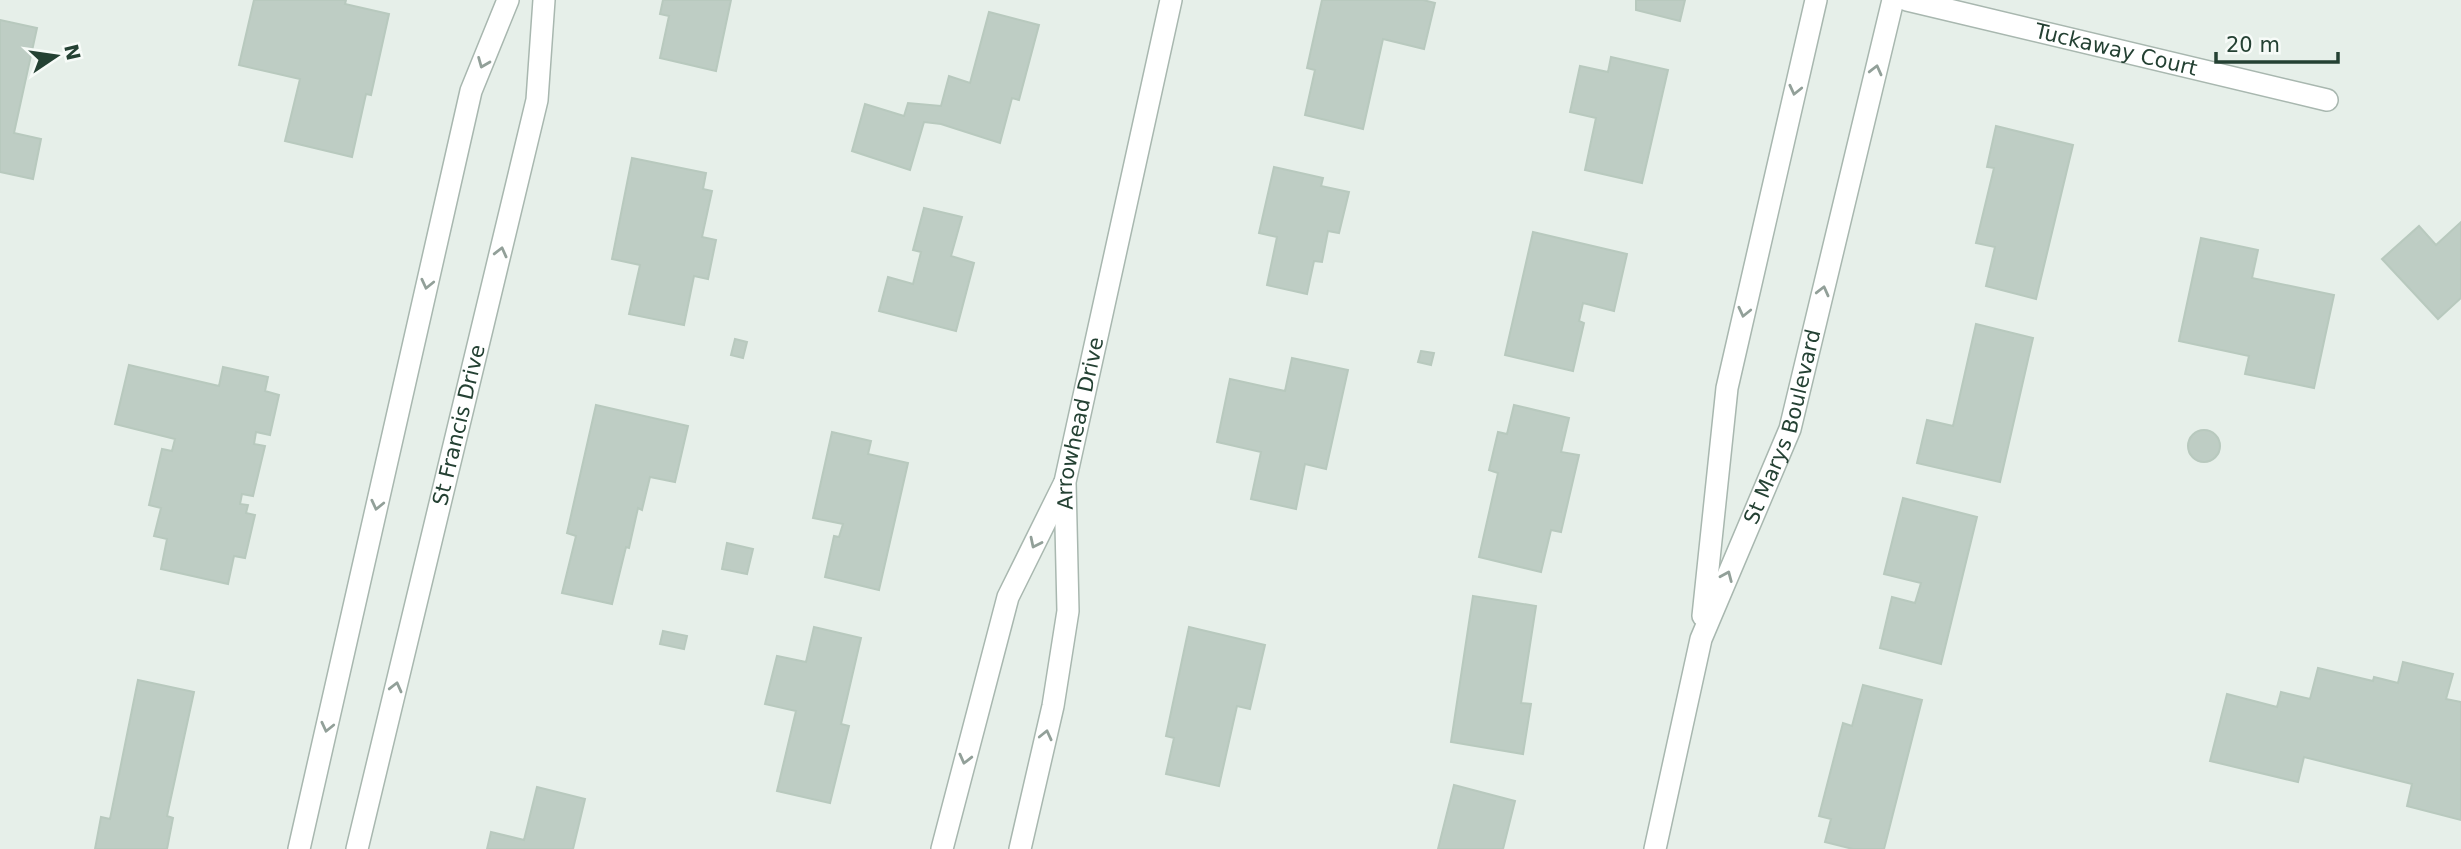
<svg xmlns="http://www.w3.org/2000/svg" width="2461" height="849" viewBox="0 0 2461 849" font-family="'DejaVu Sans',sans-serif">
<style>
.building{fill:#becdc4;stroke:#b8c9be;stroke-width:2}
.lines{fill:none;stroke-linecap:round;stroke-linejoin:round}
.minor-casing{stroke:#a8b7af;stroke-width:24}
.minor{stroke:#fff;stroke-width:21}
.oneway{stroke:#92a099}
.labels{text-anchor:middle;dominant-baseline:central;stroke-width:5;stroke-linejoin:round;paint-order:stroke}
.street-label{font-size:21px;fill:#244133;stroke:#f7fbf8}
</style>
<rect width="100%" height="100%" fill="#e6efe9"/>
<g class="building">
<polygon points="254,0 346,0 345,4 389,14 371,95 366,94 352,157 285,141 300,79 239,65"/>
<polygon points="663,0 731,0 716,71 660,58 669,16 660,14"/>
<polygon points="1322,0 1423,0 1435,3 1424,49 1383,39 1363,129 1305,115 1315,70 1307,68"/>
<polygon points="1636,0 1685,0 1680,21 1636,10"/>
<polygon points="989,12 1039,25 1019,100 1012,98 1000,143 941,124 924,122 910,170 852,151 865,104 904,116 908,103 941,106 949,76 970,83"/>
<polygon points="0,20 37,28 14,133 41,139 33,179 0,172"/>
<polygon points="1611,57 1668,70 1642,183 1585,170 1596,118 1570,112 1580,66 1608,72"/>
<polygon points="1996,126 2073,145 2036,299 1986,286 1995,247 1976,243 1994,168 1987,167"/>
<polygon points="632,158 706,173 703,189 712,191 702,237 716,240 708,279 694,276 684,325 629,314 640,265 612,259"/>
<polygon points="1274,167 1323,178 1321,186 1349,192 1339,233 1328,231 1322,262 1314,261 1307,294 1267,285 1277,237 1259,233"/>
<polygon points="924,208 962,217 951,256 974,263 956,331 879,311 888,277 913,284 921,252 913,250"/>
<polygon points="2461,222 2461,298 2438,319 2382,259 2419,226 2436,245"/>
<polygon points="1533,232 1627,254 1614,311 1583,303 1579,321 1584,323 1573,371 1505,355"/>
<polygon points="2201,238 2258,250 2252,278 2334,295 2314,388 2245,374 2249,356 2179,341"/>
<polygon points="1976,324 2033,338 2000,482 1917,463 1927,420 1953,426"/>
<polygon points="735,339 747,342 743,358 731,355"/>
<polygon points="1421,351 1434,353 1431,365 1418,362"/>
<polygon points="1292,358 1348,370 1326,469 1305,464 1296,509 1251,499 1261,452 1217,442 1230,379 1285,391"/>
<polygon points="129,365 219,386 223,367 268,377 265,391 279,395 270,435 256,432 254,444 265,446 253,496 242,494 240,504 248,505 246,513 255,515 245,558 234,556 228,584 161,569 167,539 154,536 161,508 149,505 162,449 172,451 175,439 115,424"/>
<polygon points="596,405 688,426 675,482 650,477 642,510 638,508 629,548 626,547 612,604 562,593 576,536 567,533"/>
<polygon points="1514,405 1569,418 1561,452 1579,455 1561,532 1551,530 1541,572 1479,557 1498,473 1489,470 1498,432 1507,434"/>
<circle cx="2204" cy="446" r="16"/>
<polygon points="832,432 871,441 868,454 908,463 879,590 825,577 834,536 839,537 843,524 813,518"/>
<polygon points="1903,498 1977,517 1941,664 1880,648 1892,597 1915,603 1921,583 1884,574"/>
<polygon points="727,543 753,549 747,574 722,569"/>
<polygon points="1473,596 1536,606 1521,703 1531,704 1523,754 1451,742"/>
<polygon points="814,627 861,638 841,724 849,726 830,803 777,791 796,711 765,704 777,656 806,662"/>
<polygon points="1189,627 1265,645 1250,709 1237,706 1219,786 1166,774 1174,738 1166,736"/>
<polygon points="663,631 687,636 684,649 660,644"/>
<polygon points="2403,662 2453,674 2446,699 2461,702 2461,820 2407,806 2412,784 2304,757 2298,782 2210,761 2227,694 2277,707 2281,692 2310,699 2318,668 2373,681 2374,677 2398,683"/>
<polygon points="138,680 194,692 167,816 173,818 167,849 95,849 101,817 110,819"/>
<polygon points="1863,685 1922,700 1884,849 1853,849 1825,842 1831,819 1819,816 1843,723 1852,726"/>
<polygon points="1454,785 1515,801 1503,849 1438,849"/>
<polygon points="537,787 585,799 573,849 487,849 491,832 524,840"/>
</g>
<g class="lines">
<g class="minor-casing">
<g id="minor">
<path id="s1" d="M1907 0 2327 100"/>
<polyline points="1703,616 1727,388 1816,0"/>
<polyline points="299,849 471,91 508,0"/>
<path id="s2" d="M357 849 537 100 544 0"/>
<polyline points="942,849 1008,597 1064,484"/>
<path id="s3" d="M1020 849 1053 706 1068 611 1065 482 1171 0"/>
<path id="s4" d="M1655 849 1701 639 1790 429 1893 0"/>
</g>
</g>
<use href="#minor" class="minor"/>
</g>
<defs><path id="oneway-chevron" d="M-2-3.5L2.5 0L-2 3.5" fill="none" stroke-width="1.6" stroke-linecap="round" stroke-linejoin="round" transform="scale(1.75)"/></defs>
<g class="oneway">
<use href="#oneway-chevron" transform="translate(483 63) rotate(112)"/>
<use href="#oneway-chevron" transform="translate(1876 70) rotate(-76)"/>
<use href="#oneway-chevron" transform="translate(1795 90) rotate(103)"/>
<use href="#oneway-chevron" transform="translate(501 252) rotate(-76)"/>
<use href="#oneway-chevron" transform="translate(427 284) rotate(103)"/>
<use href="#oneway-chevron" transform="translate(1823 291) rotate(-76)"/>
<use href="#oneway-chevron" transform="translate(1744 312) rotate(103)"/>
<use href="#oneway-chevron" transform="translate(377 505) rotate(103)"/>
<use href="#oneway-chevron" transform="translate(1035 543) rotate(116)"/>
<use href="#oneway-chevron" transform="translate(1727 576) rotate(-67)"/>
<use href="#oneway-chevron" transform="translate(396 687) rotate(-76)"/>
<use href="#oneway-chevron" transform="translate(327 727) rotate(103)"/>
<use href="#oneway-chevron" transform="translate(1046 735) rotate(-77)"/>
<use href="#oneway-chevron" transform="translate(965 759) rotate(104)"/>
</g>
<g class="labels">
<g class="street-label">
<text stroke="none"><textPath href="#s1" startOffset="215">Tuckaway Court</textPath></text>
<text stroke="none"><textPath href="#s3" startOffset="432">Arrowhead Drive</textPath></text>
<text stroke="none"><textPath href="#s2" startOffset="436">St Francis Drive</textPath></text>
<text stroke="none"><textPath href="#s4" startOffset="443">St Marys Boulevard</textPath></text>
</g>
</g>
<g transform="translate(56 56) rotate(77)" stroke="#f7fbf8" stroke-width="5" paint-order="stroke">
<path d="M0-5L12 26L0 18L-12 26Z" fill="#244133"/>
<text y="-10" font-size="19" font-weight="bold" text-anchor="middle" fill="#244133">N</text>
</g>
<path d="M2216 52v10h122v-10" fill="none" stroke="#244133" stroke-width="3.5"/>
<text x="2226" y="52" font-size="21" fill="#244133" stroke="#f7fbf8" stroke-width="5" paint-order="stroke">20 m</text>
</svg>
